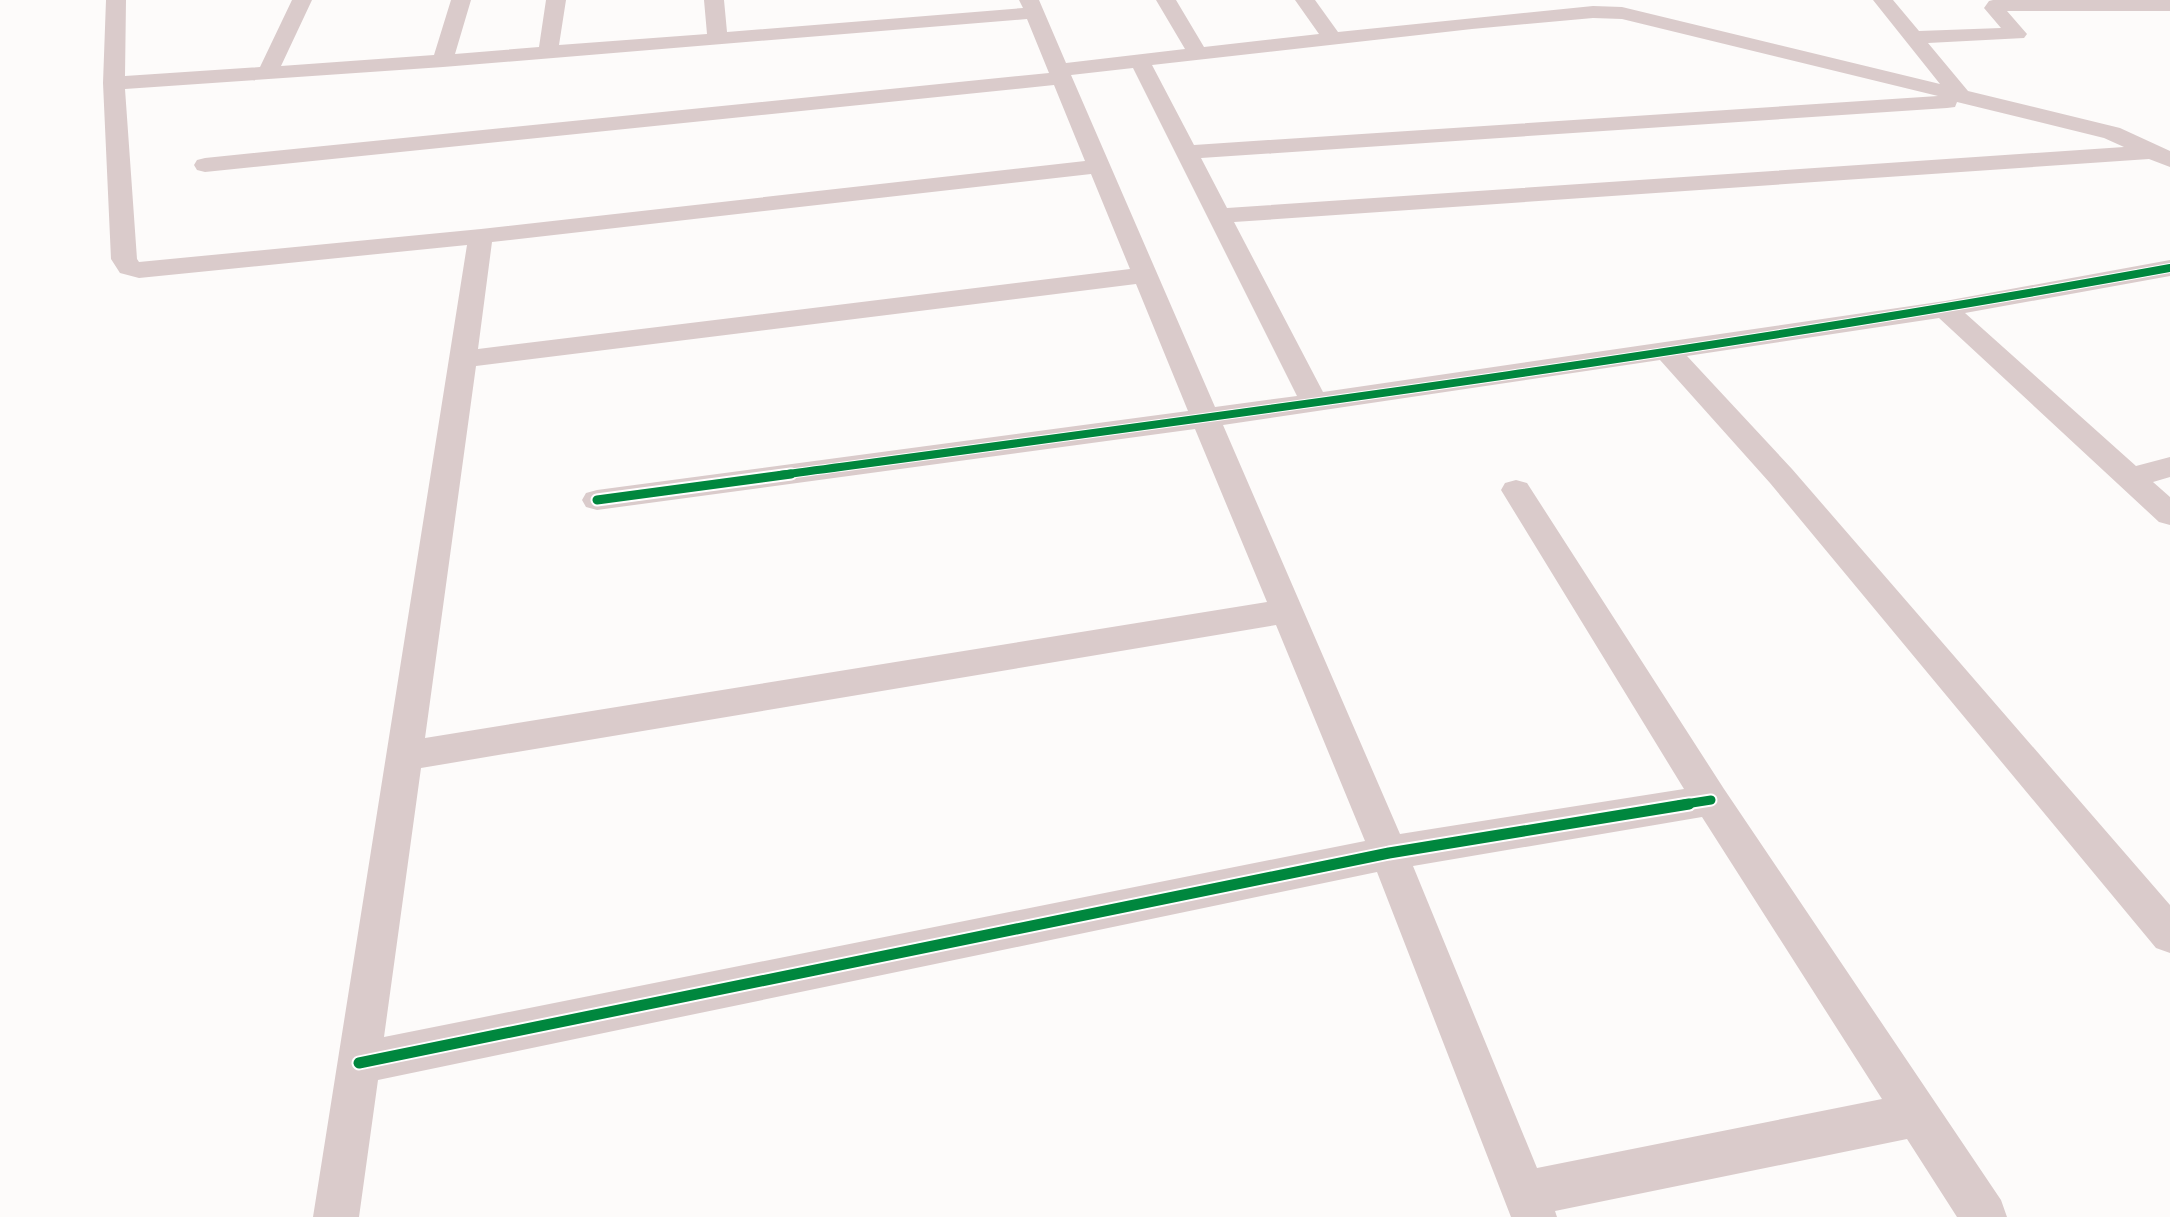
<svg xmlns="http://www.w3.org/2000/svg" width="2170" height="1217" viewBox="0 0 2170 1217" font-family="Arial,sans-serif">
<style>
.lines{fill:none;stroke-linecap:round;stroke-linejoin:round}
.minor{fill:#dacbcb;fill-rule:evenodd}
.cycleway-far2-casing{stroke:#fff;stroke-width:10}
.cycleway-far1-casing{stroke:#fff;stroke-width:13}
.cycleway-casing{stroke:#fff;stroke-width:15}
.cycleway-far2{stroke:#00873e;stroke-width:8}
.cycleway-far1{stroke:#00873e;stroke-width:9}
.cycleway{stroke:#00873e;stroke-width:11}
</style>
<rect width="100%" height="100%" fill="#fdfbfa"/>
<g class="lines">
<path class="minor" d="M106 0H126L125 76 260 67 292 0H312L281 66 434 55 451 0H471L455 54 539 47 546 0H566L559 45 707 34 704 0H724L727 32 1023 8 1019 0H1039L1066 63 1185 49 1156 0H1176L1204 47 1319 34 1295 0H1315L1338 32 1593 6 1622 7 1940 84 1873 0H1893L1919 31 2001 28 1984 8 1989 1 1993 0H2170V11H2007L2027 34 2024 38 1928 43 1968 91 2120 128 2170 151V167L2149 159 1234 222 1323 392 1945 301 2170 260V276L1965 313 2136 466 2170 457V477L2153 482 2170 497V525L2159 522 1939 318 1687 356 1792 469 2170 905V953L2156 948 1770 483 1660 360 1223 425 1400 834 1684 789 1501 490 1505 483 1516 480 1527 483 1724 789 2001 1200 2007 1217H1957L1907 1139 1555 1211 1557 1217H1511L1377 872 378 1080 359 1217H313L467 245 139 278 120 273 111 259 103 83ZM1593 18 1622 19 1938 96 1194 145 1152 65 1472 29ZM1027 19 1049 73 205 158 197 160 194 165 197 170 205 172 1054 85 1085 161 481 229 139 262 137 259 125 89 443 67ZM1133 68 1297 396 1215 407 1071 75ZM1957 102 2104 138 2124 147 1227 208 1201 158 1947 108 1955 107ZM1091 174 1130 269 478 349 492 242ZM1136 284 1188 411 597 490 586 493 582 500 586 507 597 510 1195 429 1267 602 425 738 476 366ZM1276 625 1365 841 384 1037 421 768ZM1702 817 1882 1099 1537 1168 1413 866Z"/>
<g class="cycleway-far2-casing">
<path id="cycleway-far2" d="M780 475C1244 413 1709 352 2170 268"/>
</g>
<g class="cycleway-far1-casing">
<g id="cycleway-far1">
<polyline points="597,500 791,474"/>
<polyline points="1679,805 1711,800"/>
</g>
</g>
<g class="cycleway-casing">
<polyline id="cycleway" points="359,1063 1389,853 1689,804"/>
</g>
<use href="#cycleway-far2" class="cycleway-far2"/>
<use href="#cycleway-far1" class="cycleway-far1"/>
<use href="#cycleway" class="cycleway"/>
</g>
</svg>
